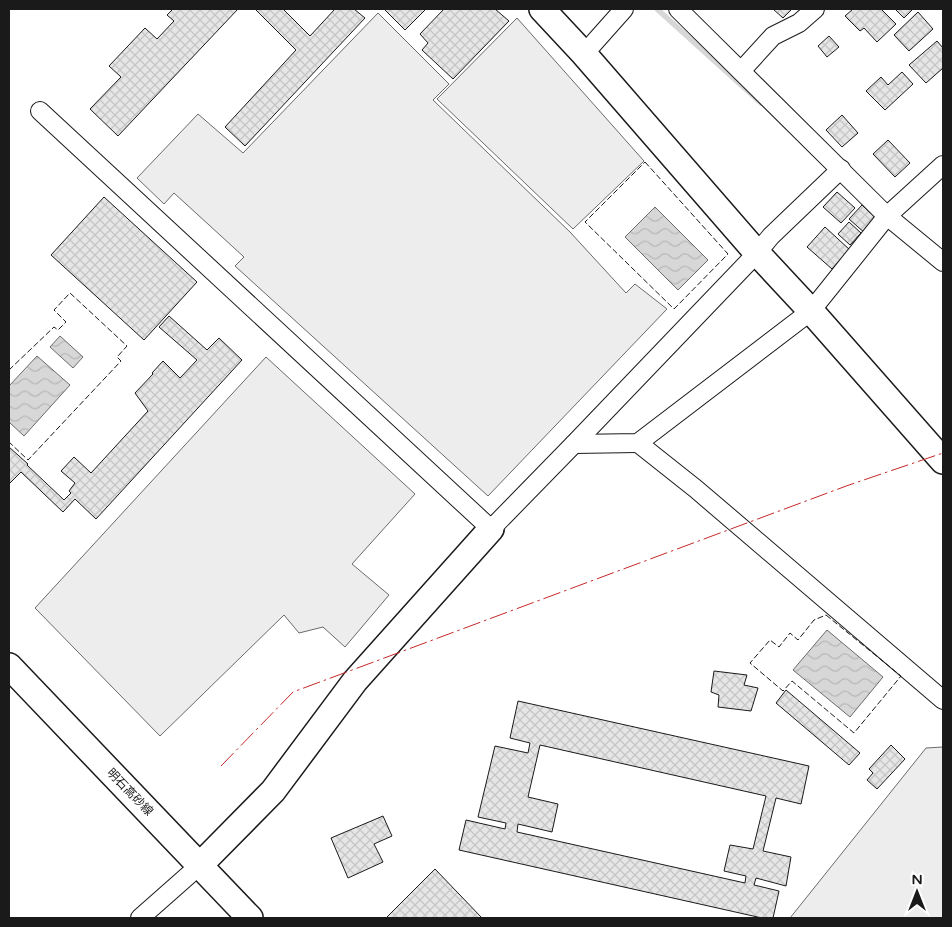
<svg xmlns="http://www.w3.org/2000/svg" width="952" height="927" viewBox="0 0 952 927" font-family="'Varela Round','Noto Sans JP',sans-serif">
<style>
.built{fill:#ededed;stroke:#6a6a6a}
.water{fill:url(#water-waves);stroke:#6a6a6a}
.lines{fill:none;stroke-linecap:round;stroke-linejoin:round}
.stream{stroke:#d7d7d7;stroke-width:5.5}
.building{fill:url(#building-cross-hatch);stroke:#1a1a1a;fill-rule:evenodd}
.street-casing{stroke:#1a1a1a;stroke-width:20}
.secondary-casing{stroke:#1a1a1a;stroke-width:28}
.street{stroke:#fff;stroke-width:18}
.secondary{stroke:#fff;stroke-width:25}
.fence{stroke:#1a1a1a;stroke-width:1;stroke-dasharray:6 2.5;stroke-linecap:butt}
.power{stroke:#c62828;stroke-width:1;stroke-dasharray:18 4 2.5 4;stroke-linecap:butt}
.labels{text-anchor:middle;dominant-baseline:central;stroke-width:4;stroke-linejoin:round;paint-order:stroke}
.street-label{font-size:12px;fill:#1a1a1a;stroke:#fff}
</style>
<defs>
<pattern id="water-waves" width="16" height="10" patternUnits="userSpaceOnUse" patternTransform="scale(1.25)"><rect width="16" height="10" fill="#d7d7d7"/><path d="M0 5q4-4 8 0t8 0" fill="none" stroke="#b8b8b8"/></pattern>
<pattern id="building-cross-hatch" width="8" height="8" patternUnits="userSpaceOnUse" patternTransform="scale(1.25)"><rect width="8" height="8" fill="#e6e6e6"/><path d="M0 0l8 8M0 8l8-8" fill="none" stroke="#c5c5c5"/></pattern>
</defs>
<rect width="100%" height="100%" fill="#fff"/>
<g class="built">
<polygon points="378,13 449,84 433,100 570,232 626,293 635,284 667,309 488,496 235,266 244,257 174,193 164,204 137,178 198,114 243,153"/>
<polygon points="517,18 644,161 573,229 437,99"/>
<polygon points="266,357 415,494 352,564 389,595 345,647 323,627 299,633 284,615 160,736 35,608"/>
<polygon points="943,747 943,918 790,918 926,748"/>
</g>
<g class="water">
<polygon points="655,207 708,260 678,290 625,237"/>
<polygon points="60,336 83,357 73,368 50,347"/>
<polygon points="37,356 70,385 24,436 9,422 9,386"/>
<polygon points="827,630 883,677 850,717 793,670"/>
</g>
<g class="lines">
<polyline class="stream" points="657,9 761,103"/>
</g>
<g class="building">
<polygon points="173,9 238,9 118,136 90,109 121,77 109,66 145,28 157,39 174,21 167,15"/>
<polygon points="255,9 283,9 310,36 335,9 354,9 365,18 245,146 225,127 296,50"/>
<polygon points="384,9 426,9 405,30"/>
<polygon points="444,9 495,9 509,21 453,79 422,50 428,43 420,34"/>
<polygon points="773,9 792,9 783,18"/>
<polygon points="853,9 881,9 896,24 877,42 864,28 860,31 845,16"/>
<polygon points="895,9 913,9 904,18"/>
<polygon points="918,12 933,29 909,51 894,35"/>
<polygon points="829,36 839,47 827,57 818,46"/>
<polygon points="937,41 943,48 943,68 926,83 909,65"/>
<polygon points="902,72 913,84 885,110 866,91 881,77 888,85"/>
<polygon points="842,115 858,133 842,147 826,130"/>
<polygon points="888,140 910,163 895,177 873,154"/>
<polygon points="837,192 855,208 841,223 823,207"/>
<polygon points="104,197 197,282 144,340 51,255"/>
<polygon points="862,205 879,221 866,234 849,219"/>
<polygon points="849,222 861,233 850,245 838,234"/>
<polygon points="825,227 850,250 832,269 807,247"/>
<polygon points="169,316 207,350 219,338 242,360 96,519 75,499 63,512 21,472 9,484 9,447 28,464 27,465 64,500 71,493 69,491 75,483 61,471 74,457 91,473 148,411 135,393 153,374 152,373 163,361 180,378 197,360 159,327"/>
<polygon points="714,671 747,675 744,685 758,688 751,711 718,707 719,695 711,692"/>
<polygon points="786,690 860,753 849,765 776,703"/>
<path d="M518 701 809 766 801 804 776 798 763 851 791 857 786 886 756 878 754 885 779 891 773 918H762L459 850 466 820 505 829 506 823 478 817 495 746 528 753 530 743 510 738ZM540 745 766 796 753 849 730 845 724 871 746 876 745 883 517 832 518 824 552 832 558 804 528 797Z"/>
<polygon points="891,745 905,759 877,789 867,780 873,773 869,769"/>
<polygon points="383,816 392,836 374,844 383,862 348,878 331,838"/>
<polygon points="435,869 482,918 386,918"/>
</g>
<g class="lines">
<g class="street-casing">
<g id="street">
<polyline points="678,9 887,216 943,262"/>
<polyline points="584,54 624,9"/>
<polyline points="741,71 773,36 799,23 815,9"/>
<polyline points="40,111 491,529 574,444 757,253 771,236 841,169"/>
<polyline points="638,443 696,489 943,700"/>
<polyline points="574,444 638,443 811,311 887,216 943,165"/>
<polyline points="140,918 200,865"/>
</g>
</g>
<g class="secondary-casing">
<g id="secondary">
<polyline points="542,9 584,54 757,253 811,311 943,461"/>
<polyline points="9,666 250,918"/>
<polyline points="200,865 273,791 355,681 491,529"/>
</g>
</g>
<use href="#street" class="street"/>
<use href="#secondary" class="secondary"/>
<g class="fence">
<polygon points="645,162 728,254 674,309 585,222"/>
<polyline points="9,370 54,327 58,330 66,322 54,310 70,293 127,346 117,357 121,361 28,460 9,442"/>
<polygon points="826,615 901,676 854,733 792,681 783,691 750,663 770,640 779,647 790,633 798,640 814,620"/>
</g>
<polyline class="power" points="221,766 293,692 849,485 943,453"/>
</g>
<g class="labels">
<g class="street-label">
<text transform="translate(130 792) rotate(46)">明石高砂線</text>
</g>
</g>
<rect width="952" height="927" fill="none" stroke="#1a1a1a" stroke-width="20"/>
<g transform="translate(917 892)" stroke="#ffffff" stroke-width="4" paint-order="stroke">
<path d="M0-4L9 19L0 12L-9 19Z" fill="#1a1a1a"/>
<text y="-8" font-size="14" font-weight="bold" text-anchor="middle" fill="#1a1a1a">N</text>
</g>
</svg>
